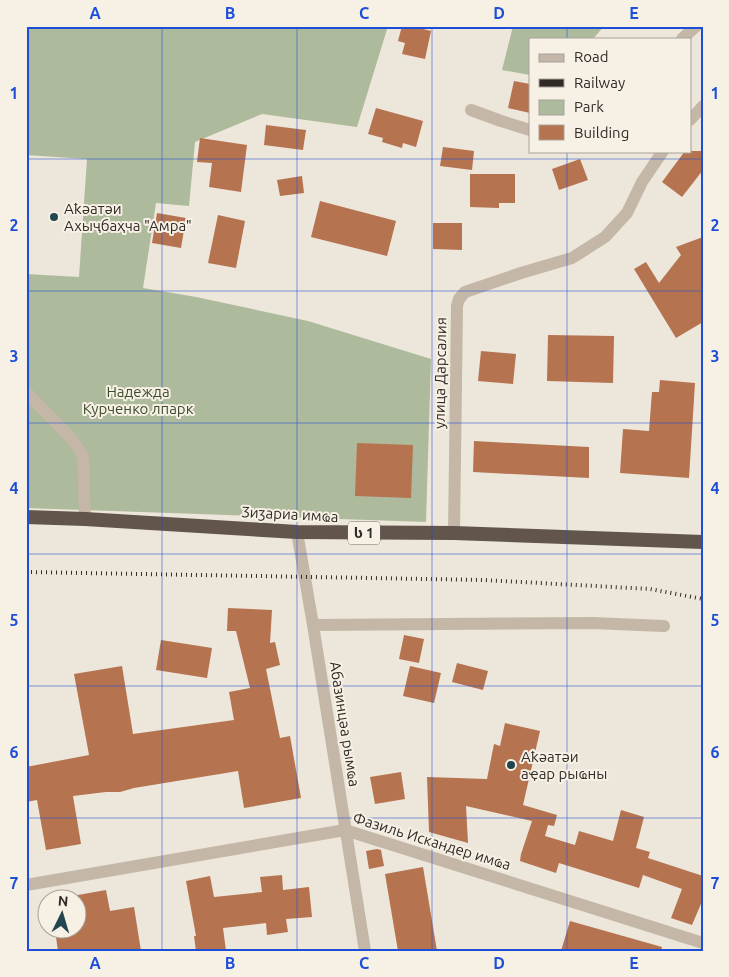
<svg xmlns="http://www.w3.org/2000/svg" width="729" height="977" viewBox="0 0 729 977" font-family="Ubuntu,'Noto Sans Georgian',sans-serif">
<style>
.green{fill:#adba9c}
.building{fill:#b57350}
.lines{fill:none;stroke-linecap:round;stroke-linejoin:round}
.minor{stroke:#c4b7a8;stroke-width:12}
.trunk{stroke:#61554c;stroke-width:14}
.rail{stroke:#312b27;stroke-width:4;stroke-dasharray:1 4;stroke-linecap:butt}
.grid{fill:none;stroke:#1d4ed8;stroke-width:1;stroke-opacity:0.55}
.poi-dot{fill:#22464d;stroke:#f6f0e5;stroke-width:2}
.labels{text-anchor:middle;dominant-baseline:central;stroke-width:4;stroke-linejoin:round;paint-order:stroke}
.shield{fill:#f6f0e5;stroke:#6c6660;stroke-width:1}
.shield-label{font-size:14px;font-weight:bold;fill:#312b27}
.poi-label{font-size:15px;fill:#312b27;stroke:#f6f0e5;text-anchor:start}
.street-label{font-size:15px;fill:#312b27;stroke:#f6f0e5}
.park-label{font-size:15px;fill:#3e4c2e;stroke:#f6f0e5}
.neatline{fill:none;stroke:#1d4ed8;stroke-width:2}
.grid-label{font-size:16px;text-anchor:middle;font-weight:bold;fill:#1d4ed8}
</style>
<rect width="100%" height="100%" fill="#ede6da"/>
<g class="green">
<polygon points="26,26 388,26 357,127 262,114 195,142 189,206 156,203 143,288 196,297 308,321 431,359 426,522 26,508 26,274 79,277 87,159 26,155"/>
<polygon points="513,26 604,26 593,39 530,39 530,75 502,70"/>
</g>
<g class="building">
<polygon points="402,26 411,26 431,31 425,59 402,54 405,43 398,41"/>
<polygon points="514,81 530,84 530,113 508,108"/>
<polygon points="376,108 423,121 416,147 403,143 402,148 382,142 383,138 368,134"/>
<polygon points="266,125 306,130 303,150 264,145"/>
<polygon points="200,138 247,145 241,192 209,187 212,163 197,162"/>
<polygon points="443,147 474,151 472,170 440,166"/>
<polygon points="685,151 703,151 703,170 682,197 662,182"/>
<polygon points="580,159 588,180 559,190 552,169"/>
<polygon points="470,174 515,174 515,203 499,203 499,208 470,207"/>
<polygon points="302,176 304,193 280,196 277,180"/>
<polygon points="320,201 396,221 387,256 311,237"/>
<polygon points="157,213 186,218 181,248 152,243"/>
<polygon points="218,215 245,221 236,268 208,263"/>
<polygon points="433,223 462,223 462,250 433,249"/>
<polygon points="703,237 703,322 676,338 634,269 646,262 659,283 681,255 676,247"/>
<polygon points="548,335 614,336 613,383 547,381"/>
<polygon points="481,351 516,354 513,384 478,381"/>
<polygon points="660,380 695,383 689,478 620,473 623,429 649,431 652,392 659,392"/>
<polygon points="474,441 589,447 589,478 473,472"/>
<polygon points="357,443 413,445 411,498 355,496"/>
<polygon points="228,608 272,610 270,643 275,642 280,665 266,669 280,738 290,736 301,798 244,808 238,771 134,788 120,792 106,792 73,796 81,844 46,850 37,800 26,802 26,767 89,755 74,674 122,666 133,734 234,720 229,692 250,688 236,631 227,631"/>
<polygon points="404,635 424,639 419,663 399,659"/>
<polygon points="161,640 212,648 207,678 156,670"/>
<polygon points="457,663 488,671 483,690 452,682"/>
<polygon points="410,666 441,673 434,703 403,696"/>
<polygon points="505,723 540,731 523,805 557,815 554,826 548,825 545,836 575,845 579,831 613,841 621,810 644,817 636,848 650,852 648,858 703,876 703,899 692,925 671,918 682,889 643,875 639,888 559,863 556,873 520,861 521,854 532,821 466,806 468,843 429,832 427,777 487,779 494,744 500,746"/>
<polygon points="401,772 405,799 375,804 370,777"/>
<polygon points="377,849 381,850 384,866 369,869 366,851"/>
<polygon points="423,867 437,951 398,951 385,874"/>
<polygon points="282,875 283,890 309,887 312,917 286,919 288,932 267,935 266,923 223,928 226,951 196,951 194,936 196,936 186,881 210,876 214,897 262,892 260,877"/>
<polygon points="106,890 110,911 134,907 141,951 58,951 55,930 78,930 78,895"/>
<polygon points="570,921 662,947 661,951 561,951"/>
</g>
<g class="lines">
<g class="minor">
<polyline points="682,39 696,26"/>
<polyline points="471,110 501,121 530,130"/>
<polyline points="690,120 703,106"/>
<polyline points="26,392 70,437 83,455 85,519"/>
<polyline points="297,532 313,625 365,951"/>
<polyline points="454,533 457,306 459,299 465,292 521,273 572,258 605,237 627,213 642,182 663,151"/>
<polyline points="313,625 592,623 664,626"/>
<polyline points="26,885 345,830 703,943"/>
</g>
<polyline class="trunk" points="26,517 85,519 297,532 454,533 703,542"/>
<polyline class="rail" points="26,572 484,580 650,589 703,599"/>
</g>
<path class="grid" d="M162 26V951M297 26V951M432 26V951M567 26V39M567 151V951M26 159H703M26 291H703M26 423H703M26 554H703M26 686H703M26 818H703"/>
<g class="poi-dot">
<circle cx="54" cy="217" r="5"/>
<circle cx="511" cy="765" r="5"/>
</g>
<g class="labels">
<rect class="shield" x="348" y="521.5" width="32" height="23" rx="4"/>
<g class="shield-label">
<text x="364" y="533">ს 1</text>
</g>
<g class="poi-label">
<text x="64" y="208">Аҟәатәи<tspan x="64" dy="17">Ахыҷбаҳча "Амра"</tspan></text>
<text x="521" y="756">Аҟәатәи<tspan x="521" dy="17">аҿар рыҩны</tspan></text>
</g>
<g class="street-label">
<text transform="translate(440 373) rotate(-89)">улица Дарсалия</text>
<text transform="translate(290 514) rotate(3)">Ӡиӡариа имҩа</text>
<text transform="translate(345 724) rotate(81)">Абазинцәа рымҩа</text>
<text transform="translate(432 841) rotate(17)">Фазиль Искандер имҩа</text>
</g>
<g class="park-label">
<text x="138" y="391">Надежда<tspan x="138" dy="17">Курченко лпарк</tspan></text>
</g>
</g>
<rect width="729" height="977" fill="none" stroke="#f6f0e5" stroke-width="55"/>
<rect x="529" y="38" width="162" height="115" fill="#f6f0e5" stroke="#a7a199"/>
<rect x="539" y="54" width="25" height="8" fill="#c4b7a8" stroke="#a7a199"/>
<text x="574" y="62" font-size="15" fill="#312b27">Road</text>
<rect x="539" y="79" width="25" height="8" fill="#312b27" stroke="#a7a199"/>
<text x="574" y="88" font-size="15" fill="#312b27">Railway</text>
<rect x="539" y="100" width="25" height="15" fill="#adba9c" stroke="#a7a199"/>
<text x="574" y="112" font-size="15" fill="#312b27">Park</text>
<rect x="539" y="125" width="25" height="15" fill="#b57350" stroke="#a7a199"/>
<text x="574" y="138" font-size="15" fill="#312b27">Building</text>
<g transform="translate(62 914) rotate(5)"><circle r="24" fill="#f6f0e5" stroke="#a7a199"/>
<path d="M0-4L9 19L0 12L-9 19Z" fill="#22464d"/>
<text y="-8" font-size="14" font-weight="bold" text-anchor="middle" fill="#312b27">N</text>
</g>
<rect x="28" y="28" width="674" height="922" class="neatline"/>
<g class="grid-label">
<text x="95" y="19">A</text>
<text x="230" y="19">B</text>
<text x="364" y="19">C</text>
<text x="499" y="19">D</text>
<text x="634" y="19">E</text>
<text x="14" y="99">1</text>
<text x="715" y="99">1</text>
<text x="14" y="231">2</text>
<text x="715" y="231">2</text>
<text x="14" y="362">3</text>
<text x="715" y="362">3</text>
<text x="14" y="494">4</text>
<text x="715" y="494">4</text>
<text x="14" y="626">5</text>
<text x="715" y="626">5</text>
<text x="14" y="758">6</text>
<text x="715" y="758">6</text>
<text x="14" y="889">7</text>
<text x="715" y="889">7</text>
<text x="95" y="969">A</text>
<text x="230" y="969">B</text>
<text x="364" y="969">C</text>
<text x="499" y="969">D</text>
<text x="634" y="969">E</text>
</g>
</svg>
